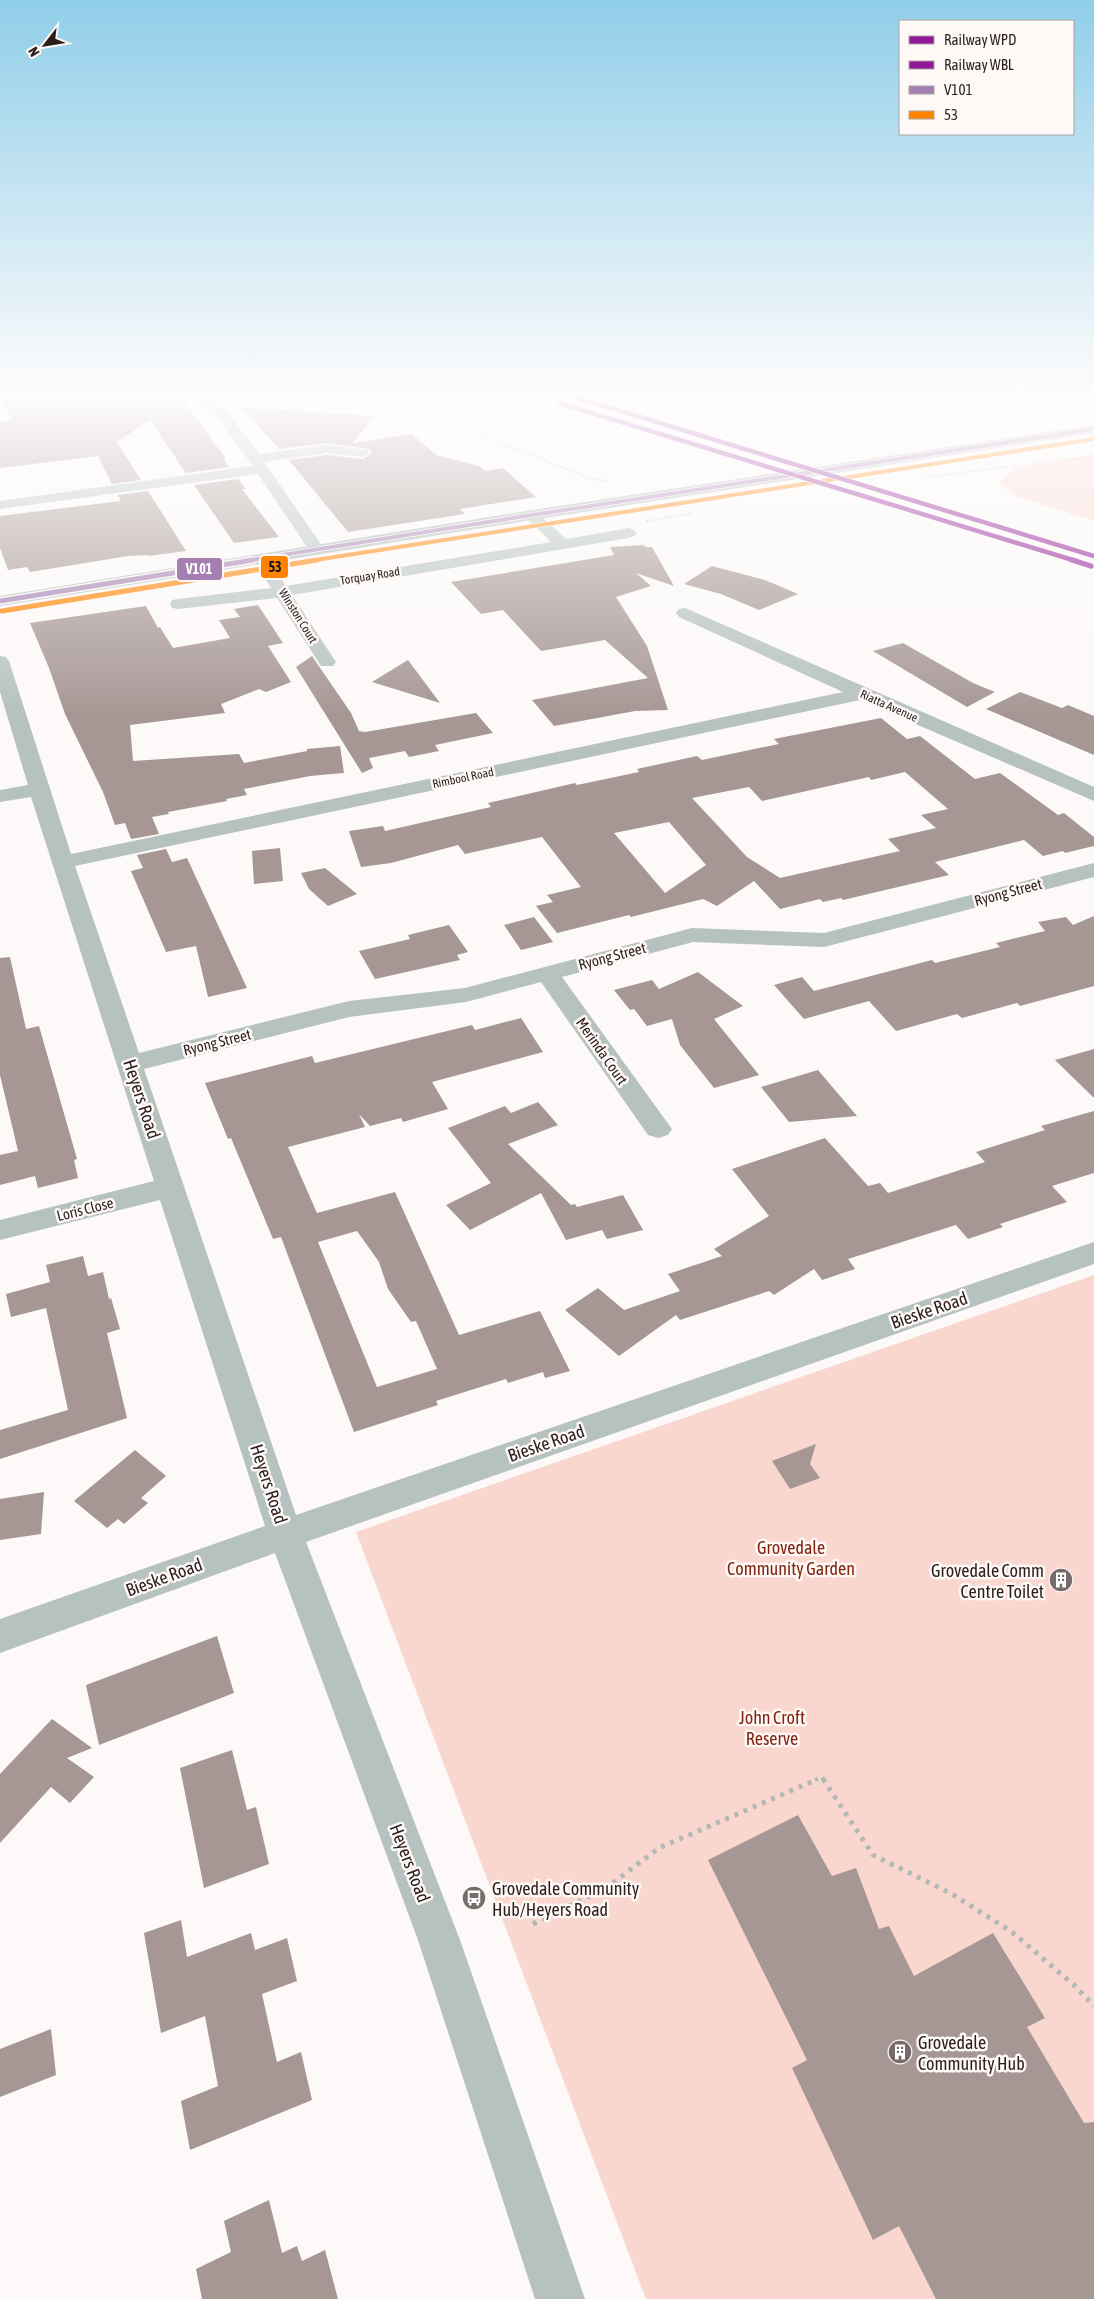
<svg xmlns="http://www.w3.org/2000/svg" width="1094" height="2299" viewBox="0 0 1094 2299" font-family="'Asap Condensed',sans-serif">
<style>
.green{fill:#f9d7cf}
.building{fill:#a69794;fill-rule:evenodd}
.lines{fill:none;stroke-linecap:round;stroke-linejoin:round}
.path-far2{stroke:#b1b8b6;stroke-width:2;stroke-dasharray:1 2;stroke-linecap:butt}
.path-far1{stroke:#b1b8b6;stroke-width:4;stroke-dasharray:3 5;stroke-linecap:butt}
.path{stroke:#b1b8b6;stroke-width:5;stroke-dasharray:4 6;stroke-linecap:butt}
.minor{fill:#b6c2c0;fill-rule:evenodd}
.major{fill:#abb8b7;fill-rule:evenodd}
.bus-1-far1-casing{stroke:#fef8f6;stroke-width:5.5}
.bus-1-casing{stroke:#fef8f6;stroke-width:8}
.bus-2-far1-casing{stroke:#fef8f6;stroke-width:5.5}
.bus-2-casing{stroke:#fef8f6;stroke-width:8}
.bus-1-far1{stroke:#a57fb2;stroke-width:4}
.bus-1{stroke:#a57fb2;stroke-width:5}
.bus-2-far1{stroke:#ff8200;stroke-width:4}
.bus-2{stroke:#ff8200;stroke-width:5}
.rail-1-casing{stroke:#fef8f6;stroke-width:6}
.rail-2-far1-casing{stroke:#fef8f6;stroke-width:6}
.rail-2-casing{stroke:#fef8f6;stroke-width:8}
.rail-1{stroke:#8f1a95;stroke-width:4.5}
.rail-2-far1{stroke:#8f1a95;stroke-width:4.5}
.rail-2{stroke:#8f1a95;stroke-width:5.5}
.labels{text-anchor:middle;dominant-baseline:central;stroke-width:5;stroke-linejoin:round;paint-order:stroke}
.far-street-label{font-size:12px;fill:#2a1f1d;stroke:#fef8f6}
.street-label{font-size:15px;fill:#2a1f1d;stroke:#fef8f6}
.near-street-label{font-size:18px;fill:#2a1f1d;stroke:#fef8f6}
.near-park-label{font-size:18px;fill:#81250f;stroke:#fef8f6}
.near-poi-label{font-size:18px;fill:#2a1f1d;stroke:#fef8f6;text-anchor:start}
.line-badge{stroke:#fef8f6;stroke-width:2}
.badge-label{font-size:14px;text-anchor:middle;font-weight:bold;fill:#fff}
.pale-badge-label{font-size:14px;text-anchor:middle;font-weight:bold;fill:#111}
</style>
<rect width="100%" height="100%" fill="#fcf9f8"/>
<g class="green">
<polygon points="1094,454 1094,521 1016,496 999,483 1014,469"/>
<polygon points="1094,1275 1094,2299 646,2299 356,1532"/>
</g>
<g class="building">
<polygon points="53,393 178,393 226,459 223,459 229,467 186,473 150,420 117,442 141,480 112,484 98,456 0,468 0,422 12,420 1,400"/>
<polygon points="241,407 374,416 353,443 412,434 436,455 479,466 485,471 503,468 536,497 460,509 465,514 348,532 289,460 327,455 363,459 372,453 370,449 327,443 279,449"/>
<polygon points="238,479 246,489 242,489 279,537 234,543 194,485"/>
<polygon points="148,491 186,551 148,556 147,555 128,556 30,572 27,567 8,570 0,548 0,516 121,501 118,495"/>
<polygon points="644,545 645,547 652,547 674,586 636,573 651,586 616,597 647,646 668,710 635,711 554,726 532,700 648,678 605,640 541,651 503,610 481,614 451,582 614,555 610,547"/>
<polygon points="712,566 765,580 798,594 759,610 721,594 684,584"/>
<polygon points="258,605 283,643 268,646 291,682 266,692 259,689 221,704 225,713 130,725 133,761 239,754 244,763 307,751 307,749 340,746 344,773 310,776 244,789 247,795 226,799 227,801 168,812 169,814 152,817 159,834 131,839 125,823 115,825 103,792 65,714 49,668 30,623 146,606 158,628 160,627 173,648 230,638 219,620 240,617 234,609"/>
<polygon points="903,643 973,683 995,692 967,707 873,651"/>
<polygon points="312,656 351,713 359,731 365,732 476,713 493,733 435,745 439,751 409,757 405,751 369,758 373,768 362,773 296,667"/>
<polygon points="408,660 440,703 372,682"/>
<polygon points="1020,692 1062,708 1068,705 1094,716 1094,755 986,709"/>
<path d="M881 718 907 739 920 736 975 779 1000 773 1058 815 1064 813 1094 837V846L1065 853 1063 851 1043 856 1024 840 935 862 949 875 843 900 841 898 823 902 820 899 780 909 754 881 717 906 703 899 631 917 629 915 557 933 536 906 553 902 547 895 581 887 542 837 465 854 458 845 391 863 361 867 349 831 383 826 385 831 491 807 488 803 575 783 577 785 639 772 637 769 697 756 702 760 779 744 774 739ZM905 772 948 809 921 815 936 828 888 839 900 851 780 878 747 857 692 798 749 787 762 801 869 777 871 780ZM669 822 706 865 665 893 614 833Z"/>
<polygon points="280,848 283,881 254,884 252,851"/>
<polygon points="166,849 172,862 187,858 247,988 208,997 196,946 166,952 131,871 143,868 137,855"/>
<polygon points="325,868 357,894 328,906 309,889 301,873"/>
<polygon points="1094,916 1094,986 1020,1006 1017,1003 962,1018 957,1014 896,1031 869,1001 804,1019 774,985 802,977 814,991 932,960 935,963 1000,947 996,943 1045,931 1038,922 1066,917 1073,925"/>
<polygon points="534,917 553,942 521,950 504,925"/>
<polygon points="449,925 468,952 457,955 460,960 375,979 359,951 410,939 408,935"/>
<polygon points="10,957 26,1029 39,1026 77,1159 74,1160 78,1178 38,1188 35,1176 0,1185 0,1155 18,1151 0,1075 0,958"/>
<polygon points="698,972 743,1006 714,1019 759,1075 714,1088 680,1045 672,1019 647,1026 634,1009 630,1010 614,990 652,980 659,989"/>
<path d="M521 1018 543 1052 432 1082 448 1109 403 1122 401 1118 370 1126 359 1114 365 1127 288 1147 317 1213 395 1192 459 1335 540 1311 570 1371 545 1378 543 1372 508 1383 506 1379 436 1401 438 1405 354 1432 281 1237 273 1239 231 1138 228 1139 205 1083 312 1056 315 1063 472 1025 475 1030ZM357 1231 379 1262 388 1289 411 1322 416 1321 437 1369 377 1387 318 1242Z"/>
<polygon points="1094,1049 1094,1098 1055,1060"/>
<polygon points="818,1070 857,1116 789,1122 761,1087"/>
<polygon points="538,1102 558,1125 508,1144 571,1205 575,1204 577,1207 623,1195 643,1230 607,1239 602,1230 566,1240 541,1193 470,1230 446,1205 491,1183 448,1128 505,1106 511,1113"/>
<polygon points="1094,1111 1094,1173 1052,1186 1067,1202 1000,1224 1003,1227 968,1239 956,1225 848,1259 855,1269 822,1280 814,1269 774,1295 769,1291 680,1320 676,1315 619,1356 565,1310 598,1288 624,1310 680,1291 668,1274 722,1256 714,1249 769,1216 732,1169 825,1138 868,1186 880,1183 888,1193 985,1162 976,1152 1045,1130 1041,1126"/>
<polygon points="83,1256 88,1276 103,1272 109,1299 111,1298 120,1329 107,1333 127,1418 0,1459 0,1430 68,1410 46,1308 11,1317 6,1294 50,1282 46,1265"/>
<polygon points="816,1444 810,1464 820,1478 790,1489 772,1461"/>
<polygon points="135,1450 166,1476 141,1498 148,1503 124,1524 118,1519 107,1528 74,1501"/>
<polygon points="44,1492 41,1534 0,1540 0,1499"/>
<polygon points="217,1636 234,1693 99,1745 86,1685"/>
<polygon points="52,1719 92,1748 67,1758 94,1777 70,1803 51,1787 0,1843 0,1774"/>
<polygon points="232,1750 247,1810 256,1807 269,1864 204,1888 180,1768"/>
<polygon points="798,1815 832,1876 856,1868 879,1929 889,1926 914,1976 993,1933 1045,2018 1027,2027 1084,2123 1094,2122 1094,2299 936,2299 899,2226 873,2240 792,2068 807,2060 708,1860"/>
<polygon points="181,1920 187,1957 251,1933 255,1950 287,1938 297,1981 262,1994 277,2062 301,2052 312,2100 190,2150 181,2101 218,2086 205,2016 161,2033 144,1933"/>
<polygon points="51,2029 56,2075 0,2097 0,2049"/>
<polygon points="269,2200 282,2253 297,2246 302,2261 325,2250 338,2299 202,2299 196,2269 231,2252 224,2221"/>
</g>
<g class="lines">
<g class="path-far2">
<polyline points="374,393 592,479"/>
<polyline points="926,477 1094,456"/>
<polyline points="592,479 609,481"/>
<polyline points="647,521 693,513"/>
</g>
<polyline class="path-far1" points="815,1780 822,1777 824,1780"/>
<g class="path">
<polyline points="823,1779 873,1855 952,1894 1012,1932 1075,1986 1094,2006"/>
<polyline points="533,1924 606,1888 659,1848 818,1779"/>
</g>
<g class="minor">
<polygon points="183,393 198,393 227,411 259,454 327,445 368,450 370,453 363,457 327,453 264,462 325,550 323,553 311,553 258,474 0,509 0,501 253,466 217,417"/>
<polygon points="532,510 537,512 566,539 629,528 634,530 637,533 634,536 629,538 292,595 336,662 333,666 321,666 277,598 178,609 172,608 170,604 172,600 178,599 271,588 260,571 262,568 274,568 286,586 551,542 524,515 527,512"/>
<polygon points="685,608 1094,787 1094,801 860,700 75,866 139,1053 349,1001 465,988 692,928 824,933 1094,863 1094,877 824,947 693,942 562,977 672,1129 668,1135 658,1138 648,1135 541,982 466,1002 349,1017 144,1069 296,1515 1094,1242 1094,1264 306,1542 460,1940 585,2299 535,2299 418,1940 275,1553 0,1653 0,1619 265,1526 160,1200 0,1240 0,1220 154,1181 31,797 0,802 0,790 28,785 0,692 0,656 6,657 9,661 71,854 843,692 679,617 676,613 679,609"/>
</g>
<polygon class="major" points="1094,425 1094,433 532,520 0,606 0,596 532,510"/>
<g class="bus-1-far1-casing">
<polyline id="bus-1-far1" points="245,561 532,515 1094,429"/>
</g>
<g class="bus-1-casing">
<polyline id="bus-1" points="0,601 253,560"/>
</g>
<g class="bus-2-far1-casing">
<polyline id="bus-2-far1" points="309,561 1094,439"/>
</g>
<g class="bus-2-casing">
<polyline id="bus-2" points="2,611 317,560"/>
</g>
<use href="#bus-1-far1" class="bus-1-far1"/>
<use href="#bus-1" class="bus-1"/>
<use href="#bus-2-far1" class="bus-2-far1"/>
<use href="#bus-2" class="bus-2"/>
<g class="rail-1-casing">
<polyline id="rail-1" points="562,393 1094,556"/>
</g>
<g class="rail-2-far1-casing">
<polyline id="rail-2-far1" points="559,403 1076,561"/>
</g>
<g class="rail-2-casing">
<polyline id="rail-2" points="1072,560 1091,566"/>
</g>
<use href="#rail-1" class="rail-1"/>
<use href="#rail-2-far1" class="rail-2-far1"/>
<use href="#rail-2" class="rail-2"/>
</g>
<linearGradient id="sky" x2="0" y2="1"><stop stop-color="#90cee9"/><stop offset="0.55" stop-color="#fefcfc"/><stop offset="1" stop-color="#fefcfc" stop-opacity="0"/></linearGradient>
<rect width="1094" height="715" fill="url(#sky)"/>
<defs>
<g id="building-disc" transform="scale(1.25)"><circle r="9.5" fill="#746b6a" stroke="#fef8f6"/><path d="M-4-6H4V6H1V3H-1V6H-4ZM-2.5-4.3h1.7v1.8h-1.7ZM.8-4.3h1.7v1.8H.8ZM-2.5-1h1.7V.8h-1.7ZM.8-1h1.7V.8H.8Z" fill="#fff"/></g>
<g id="bus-disc" transform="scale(1.25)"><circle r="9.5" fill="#746b6a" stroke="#fef8f6"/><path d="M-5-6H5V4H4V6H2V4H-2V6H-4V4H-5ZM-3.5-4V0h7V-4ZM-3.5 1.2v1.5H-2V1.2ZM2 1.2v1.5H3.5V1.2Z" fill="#fff"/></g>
</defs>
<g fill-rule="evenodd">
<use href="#building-disc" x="1061" y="1580"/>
<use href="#bus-disc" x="474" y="1898"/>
<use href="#building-disc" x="900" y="2052"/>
</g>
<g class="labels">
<g class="far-street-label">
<text transform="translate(370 576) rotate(-9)">Torquay Road</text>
<text transform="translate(298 616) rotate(58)">Winston Court</text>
<text transform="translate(889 706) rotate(24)">Riatta Avenue</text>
<text transform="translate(463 778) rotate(-12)">Rimbool Road</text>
</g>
<g class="street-label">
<text transform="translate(1008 892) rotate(-15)">Ryong Street</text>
<text transform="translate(612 956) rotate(-15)">Ryong Street</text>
<text transform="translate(217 1042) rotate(-14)">Ryong Street</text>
<text transform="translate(602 1051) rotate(55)">Merinda Court</text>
<text transform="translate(85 1209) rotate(-14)">Loris Close</text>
</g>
<g class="near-street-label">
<text transform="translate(142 1099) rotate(72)">Heyers Road</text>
<text transform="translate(929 1310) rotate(-19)">Bieske Road</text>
<text transform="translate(546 1443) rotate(-19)">Bieske Road</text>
<text transform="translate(269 1484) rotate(72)">Heyers Road</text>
<text transform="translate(164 1577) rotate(-20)">Bieske Road</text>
<text transform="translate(410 1863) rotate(69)">Heyers Road</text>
</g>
<g class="near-park-label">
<text x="791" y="1547">Grovedale<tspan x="791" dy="21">Community Garden</tspan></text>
<text x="772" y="1717">John Croft<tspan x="772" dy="21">Reserve</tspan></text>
</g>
<g class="near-poi-label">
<text x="1044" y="1570" text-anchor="end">Grovedale Comm<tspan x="1044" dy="21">Centre Toilet</tspan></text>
<text x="492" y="1888">Grovedale Community<tspan x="492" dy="21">Hub/Heyers Road</tspan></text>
<text x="918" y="2042">Grovedale<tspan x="918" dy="21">Community Hub</tspan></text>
</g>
</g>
<g class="line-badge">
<rect x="260" y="555" width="29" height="24" rx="5" fill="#ff8200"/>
<rect x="176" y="557" width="47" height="24" rx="5" fill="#a57fb2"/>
</g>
<g class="badge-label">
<text x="199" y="574">V101</text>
</g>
<g class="pale-badge-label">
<text x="275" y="572">53</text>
</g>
<rect x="899" y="20" width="175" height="115" fill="#fef8f6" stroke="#a9a19f"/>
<rect x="909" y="36" width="25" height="8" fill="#8f1a95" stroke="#a9a19f"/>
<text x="944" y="45" font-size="15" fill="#2a1f1d">Railway WPD</text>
<rect x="909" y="61" width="25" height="8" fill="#8f1a95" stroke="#a9a19f"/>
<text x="944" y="70" font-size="15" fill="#2a1f1d">Railway WBL</text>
<rect x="909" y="86" width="25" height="8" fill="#a57fb2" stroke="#a9a19f"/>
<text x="944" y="95" font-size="15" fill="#2a1f1d">V101</text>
<rect x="909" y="111" width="25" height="8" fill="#ff8200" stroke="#a9a19f"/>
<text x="944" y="120" font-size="15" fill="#2a1f1d">53</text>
<g transform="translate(45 45) rotate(239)" stroke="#fef8f6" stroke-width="4" paint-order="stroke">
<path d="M0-4L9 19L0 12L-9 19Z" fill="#2a1f1d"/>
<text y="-8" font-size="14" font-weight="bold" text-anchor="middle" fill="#2a1f1d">N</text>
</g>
</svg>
